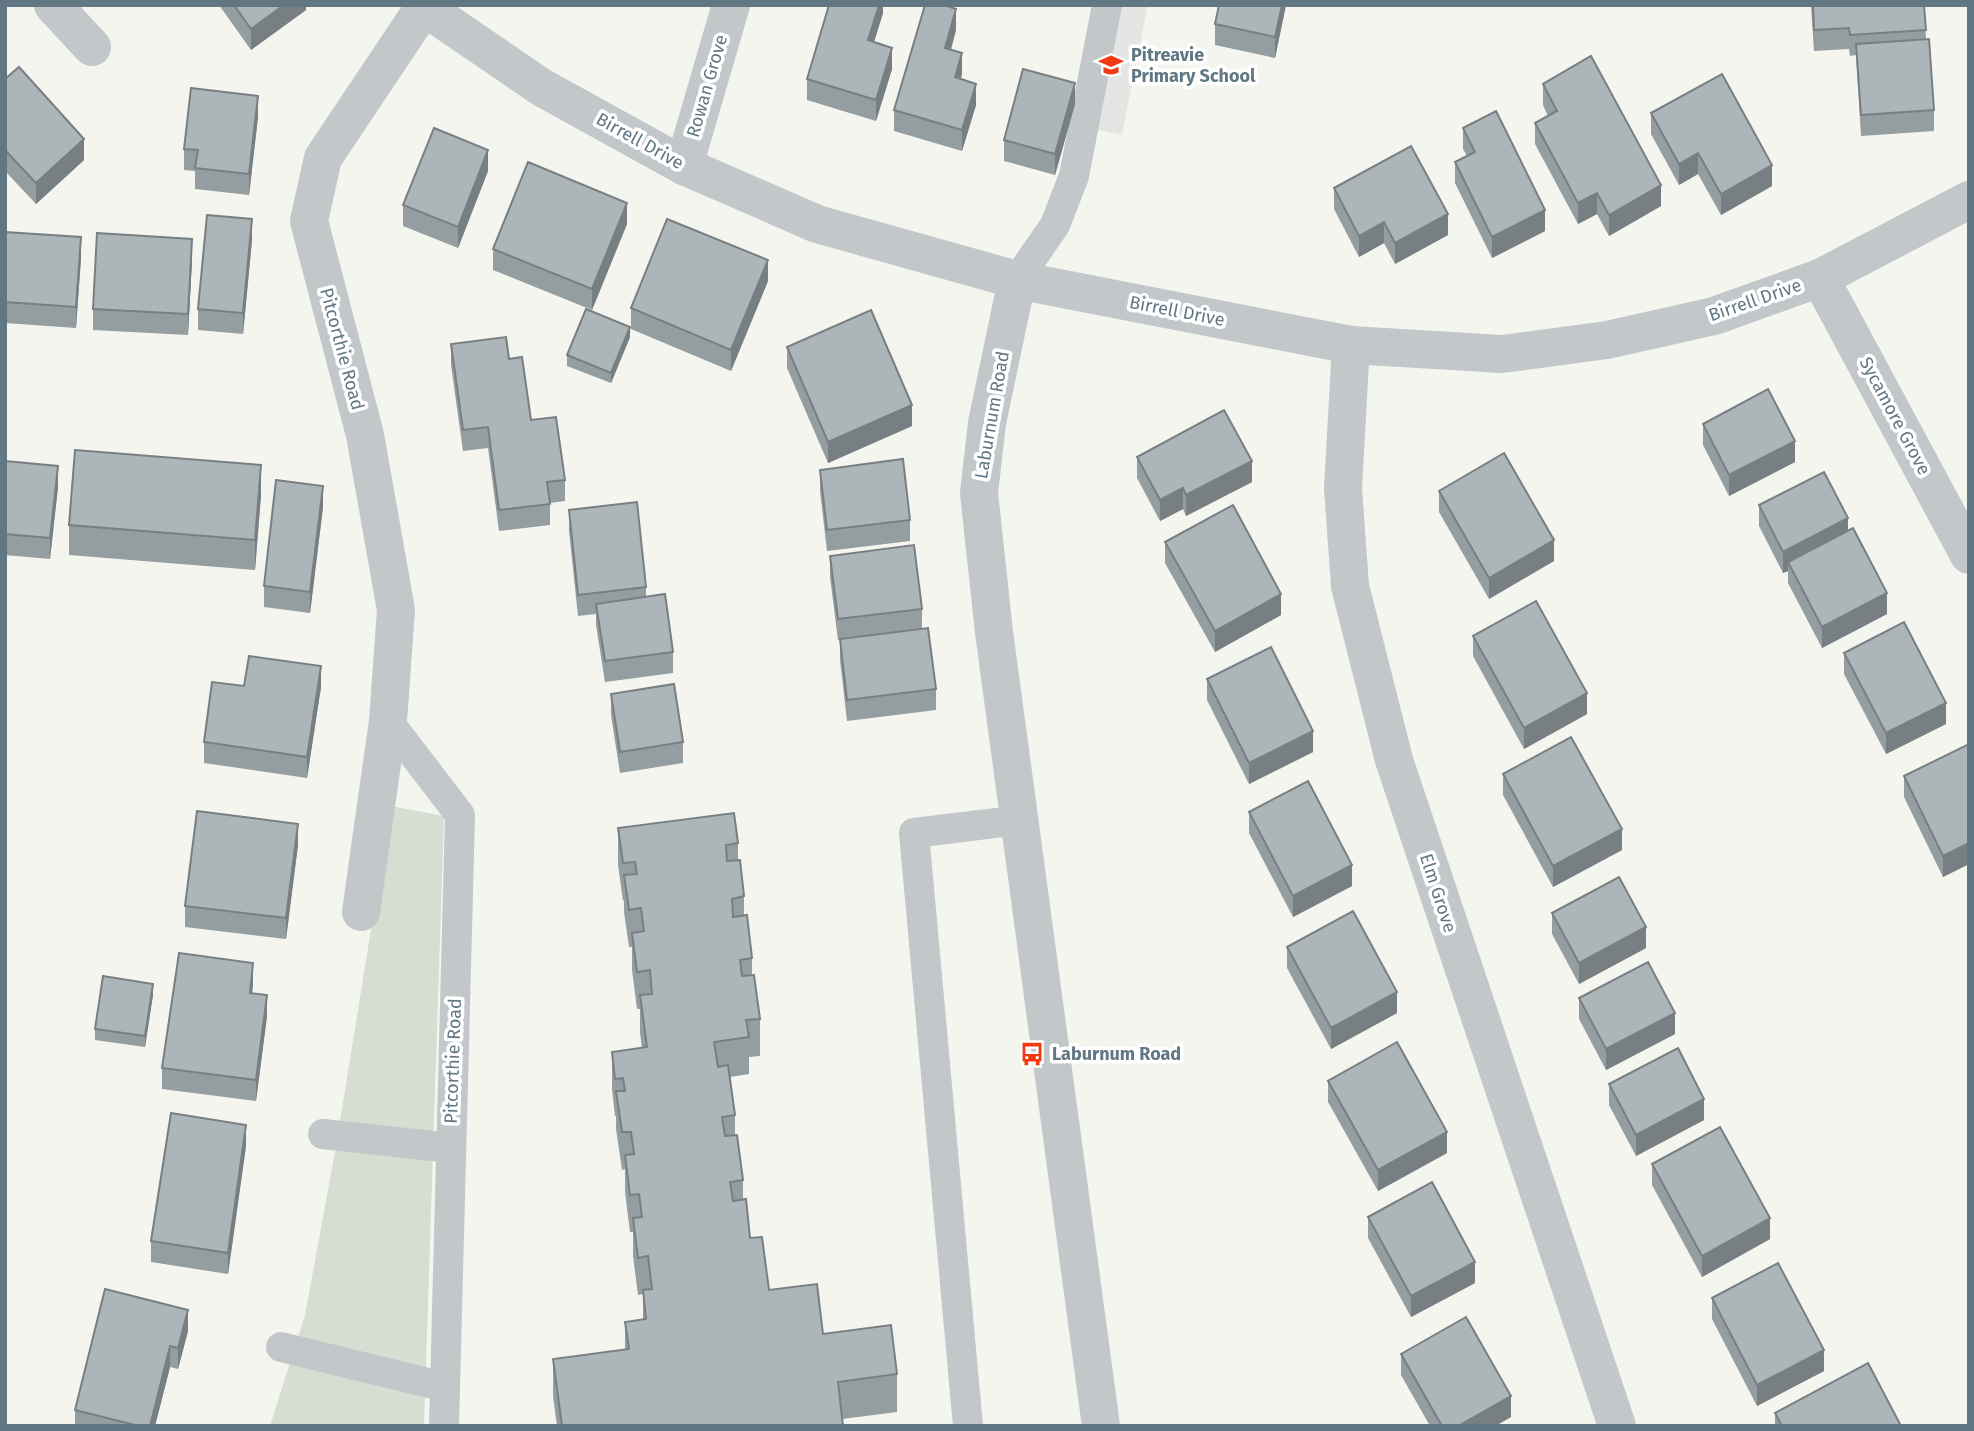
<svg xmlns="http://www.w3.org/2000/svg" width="1974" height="1431" viewBox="0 0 1974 1431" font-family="'Fira Sans',sans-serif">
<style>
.built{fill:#e5e6e4}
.green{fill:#d6ddd1}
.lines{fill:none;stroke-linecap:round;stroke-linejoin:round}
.service{stroke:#c2c7c9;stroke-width:30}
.minor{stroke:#c2c7c9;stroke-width:38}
.wall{fill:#949d9f}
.shaded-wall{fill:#787f82}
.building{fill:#acb6b9;stroke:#787f82;stroke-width:2}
.labels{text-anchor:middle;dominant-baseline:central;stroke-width:7;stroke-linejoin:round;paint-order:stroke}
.poi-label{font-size:18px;font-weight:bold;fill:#617784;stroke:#fff;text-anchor:start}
.street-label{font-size:18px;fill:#617784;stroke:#fff}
</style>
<rect width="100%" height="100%" fill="#f5f5f0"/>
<polygon class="built" points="1098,5 1148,5 1122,135 1084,127"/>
<polygon class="green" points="391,806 444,816 424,1426 270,1426 305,1315 335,1152"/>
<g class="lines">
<g class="service">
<polyline points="1017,280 1055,225 1074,176 1107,5"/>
<polyline points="388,721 460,815 444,1426"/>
<polyline points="323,1134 451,1148"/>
<polyline points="281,1347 445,1387"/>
<polyline points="968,1426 914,833 1020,820"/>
</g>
<g class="minor">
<polyline points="53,5 92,47"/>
<polyline points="421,5 541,87 684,166 817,224 1017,280 1351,345 1502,354 1607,340 1714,316 1820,278 1969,200"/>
<polyline points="684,166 731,5"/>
<polyline points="1820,278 1969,555"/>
<polyline points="1017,280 987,423 979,493 994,632 1101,1426"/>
<polyline points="1351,345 1343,488 1350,586 1394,760 1617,1426"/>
<polyline points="361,912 388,721 396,610 365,435 309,221 323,158 424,7"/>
</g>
</g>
<g class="wall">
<polygon points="219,5 306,5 306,10 251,50"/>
<polygon points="883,5 883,13 874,42 892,69 876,121 807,100 807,79"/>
<polygon points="1286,5 1275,58 1215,45 1215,24"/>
<polygon points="1811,5 1924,5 1926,39 1934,110 1934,131 1861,136 1856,55 1850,56 1849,49 1814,51"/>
<polygon points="956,30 951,50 962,74 961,79 976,105 962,151 894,131 894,110"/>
<polygon points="5,79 84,160 36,204 5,171"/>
<polygon points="1543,84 1661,206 1609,236 1597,214 1578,224 1535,144 1535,123 1548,116 1543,105"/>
<polygon points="1075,104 1055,175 1004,161 1004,140"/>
<polygon points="1651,113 1772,186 1721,215 1698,174 1679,185 1651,134"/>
<polygon points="258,117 249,195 195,189 195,171 184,170 184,149"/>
<polygon points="1463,128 1545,231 1492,258 1455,183 1455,162 1467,156 1463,149"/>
<polygon points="488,171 458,248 403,226 403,205"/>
<polygon points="1334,188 1448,235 1395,264 1384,243 1359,257 1334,209"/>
<polygon points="627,224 592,310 493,270 493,249"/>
<polygon points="5,232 81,258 76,328 5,323"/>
<polygon points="252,240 243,334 198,330 198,309"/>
<polygon points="192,260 188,335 93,330 93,309"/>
<polygon points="768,281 731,371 631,329 631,308"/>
<polygon points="1968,313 1969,313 1969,336 1968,334"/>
<polygon points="630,337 611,383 567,366 567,355"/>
<polygon points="451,344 509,359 531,420 565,480 565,501 550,503 550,525 499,531 488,448 463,451 451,365"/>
<polygon points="787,347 912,426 828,463 787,368"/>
<polygon points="1703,424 1795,462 1729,496 1703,445"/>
<polygon points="1137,457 1252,482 1186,516 1183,509 1160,521 1137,478"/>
<polygon points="5,461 58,487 50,559 5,555"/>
<polygon points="820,470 910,520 910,541 827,551 820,491"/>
<polygon points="1439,491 1554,561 1489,599 1439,512"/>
<polygon points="261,495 255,570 69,555 69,525"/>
<polygon points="1759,505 1848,530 1887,614 1822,648 1788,583 1788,571 1783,573 1759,526"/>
<polygon points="323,507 310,613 264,607 264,586"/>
<polygon points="569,510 646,587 646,597 673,652 673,673 605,682 596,625 596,614 578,616 569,531"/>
<polygon points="1165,542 1281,615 1215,652 1165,563"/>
<polygon points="830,556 922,609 922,629 936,689 936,710 847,721 840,660 840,640 838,640 830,577"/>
<polygon points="1473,636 1587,714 1524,749 1473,656"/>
<polygon points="1844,653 1946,724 1886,754 1844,674"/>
<polygon points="1207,679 1313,752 1249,784 1207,700"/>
<polygon points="244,686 321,687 307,778 204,763 204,742"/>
<polygon points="611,694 683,742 683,763 620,773 611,715"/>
<polygon points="1969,744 1969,864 1943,877 1904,797 1904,776"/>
<polygon points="1503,774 1622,850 1553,887 1503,795"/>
<polygon points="1249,812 1352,886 1293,917 1249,833"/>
<polygon points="618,828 738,843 738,860 744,896 744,915 752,958 752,975 760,1019 760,1056 749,1057 749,1074 730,1077 735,1115 735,1135 743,1180 743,1199 750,1238 769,1290 823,1334 897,1374 897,1412 842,1419 843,1426 557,1426 553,1396 553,1359 625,1350 625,1322 643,1320 643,1294 638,1295 633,1256 633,1232 630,1232 625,1192 625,1169 622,1170 616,1129 616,1116 615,1116 612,1089 612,1052 642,1048 640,1033 640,1009 637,1009 632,970 632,947 629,947 624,912 624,900 623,901 618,865"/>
<polygon points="298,845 286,939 185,927 185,906"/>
<polygon points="1969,895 1969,922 1967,917 1967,896"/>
<polygon points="1552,913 1646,948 1579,984 1552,934"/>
<polygon points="1287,947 1397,1013 1331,1049 1287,968"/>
<polygon points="253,984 252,993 267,1016 256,1101 162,1089 162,1068"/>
<polygon points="153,995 145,1047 95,1040 95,1029"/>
<polygon points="1579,998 1675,1034 1606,1070 1579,1019"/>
<polygon points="1328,1081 1447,1153 1378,1191 1328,1102"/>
<polygon points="1609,1084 1704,1120 1636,1156 1609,1105"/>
<polygon points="246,1146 228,1274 151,1262 151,1241"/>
<polygon points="1652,1164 1770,1239 1702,1277 1652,1185"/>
<polygon points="1368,1217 1475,1283 1411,1317 1368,1238"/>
<polygon points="1712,1298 1824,1371 1757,1406 1712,1319"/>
<polygon points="188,1331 178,1369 170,1367 155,1426 75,1426 75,1410"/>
<polygon points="1401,1354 1511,1417 1495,1426 1430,1426 1401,1375"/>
<polygon points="1775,1413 1901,1426 1775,1426"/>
</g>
<g class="shaded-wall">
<polygon points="284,5 306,5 306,10 251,50 251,29"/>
<polygon points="879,5 883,5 883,13 868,61 868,40"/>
<polygon points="1282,5 1286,5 1275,58 1275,37"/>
<polygon points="956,9 956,30 945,69 945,48"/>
<polygon points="892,48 892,69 876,121 876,100"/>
<polygon points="962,53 962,74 955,98 955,77"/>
<polygon points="1075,83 1075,104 1055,175 1055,154"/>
<polygon points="976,84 976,105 962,151 962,130"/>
<polygon points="258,96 258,117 249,195 249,174"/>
<polygon points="84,139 84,160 36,204 36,183"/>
<polygon points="488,150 488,171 458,248 458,227"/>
<polygon points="1698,153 1698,174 1679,185 1679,164"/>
<polygon points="1772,165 1772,186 1721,215 1721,194"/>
<polygon points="1661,185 1661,206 1609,236 1609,215"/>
<polygon points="1597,193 1597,214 1578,224 1578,203"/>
<polygon points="627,203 627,224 592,310 592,289"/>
<polygon points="1545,210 1545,231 1492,258 1492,237"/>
<polygon points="1448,214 1448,235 1395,264 1395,243"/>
<polygon points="252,219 252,240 243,334 243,313"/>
<polygon points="1384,222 1384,243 1359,257 1359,236"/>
<polygon points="81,237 81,258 76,328 76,307"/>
<polygon points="192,239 192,260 188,335 188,314"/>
<polygon points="768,260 768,281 731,371 731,350"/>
<polygon points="630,327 630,337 611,383 611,373"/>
<polygon points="912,405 912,426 828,463 828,442"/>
<polygon points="1795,441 1795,462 1729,496 1729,475"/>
<polygon points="1252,461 1252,482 1186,516 1186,495"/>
<polygon points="261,465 261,495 255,570 255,540"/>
<polygon points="58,466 58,487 50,559 50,538"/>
<polygon points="323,486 323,507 310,613 310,592"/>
<polygon points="1183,488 1183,509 1160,521 1160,500"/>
<polygon points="1848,518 1848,539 1788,562 1788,571 1783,573 1783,552"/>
<polygon points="1554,540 1554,561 1489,599 1489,578"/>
<polygon points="1887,593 1887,614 1822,648 1822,627"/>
<polygon points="1281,594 1281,615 1215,652 1215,631"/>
<polygon points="321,666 321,687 307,778 307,757"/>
<polygon points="1587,693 1587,714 1524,749 1524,728"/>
<polygon points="1946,703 1946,724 1886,754 1886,733"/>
<polygon points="1313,731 1313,752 1249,784 1249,763"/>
<polygon points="298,824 298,845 286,939 286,918"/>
<polygon points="1622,829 1622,850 1553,887 1553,866"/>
<polygon points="1969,843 1969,864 1943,877 1943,856"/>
<polygon points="1352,865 1352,886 1293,917 1293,896"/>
<polygon points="1646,927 1646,948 1579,984 1579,963"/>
<polygon points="253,963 253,984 250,1014 250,993"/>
<polygon points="153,984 153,995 145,1047 145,1036"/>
<polygon points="1397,992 1397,1013 1331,1049 1331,1028"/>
<polygon points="267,995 267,1016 256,1101 256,1080"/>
<polygon points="1675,1013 1675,1034 1606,1070 1606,1049"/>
<polygon points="1704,1099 1704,1120 1636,1156 1636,1135"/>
<polygon points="246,1125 246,1146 228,1274 228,1253"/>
<polygon points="1447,1132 1447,1153 1378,1191 1378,1170"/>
<polygon points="1770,1218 1770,1239 1702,1277 1702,1256"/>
<polygon points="1475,1262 1475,1283 1411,1317 1411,1296"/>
<polygon points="188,1310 188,1331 178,1369 178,1348"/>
<polygon points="170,1346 170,1367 155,1426 150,1426"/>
<polygon points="1824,1350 1824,1371 1757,1406 1757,1385"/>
<polygon points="1511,1396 1511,1417 1495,1426 1458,1426"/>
</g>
<g class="building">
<polygon points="234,5 284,5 251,29"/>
<polygon points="829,5 879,5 868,40 892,48 876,100 807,79"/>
<polygon points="925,5 944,5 956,9 945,48 962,53 955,77 976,84 962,130 894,110"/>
<polygon points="1219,5 1282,5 1275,37 1215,24"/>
<polygon points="1813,5 1924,5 1926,30 1850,35 1849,28 1814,30"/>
<polygon points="1929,39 1934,110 1861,115 1856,44"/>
<polygon points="1591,56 1661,185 1609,215 1597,193 1578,203 1535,123 1557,111 1543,84"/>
<polygon points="19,67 84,139 36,183 5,150 5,79"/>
<polygon points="1023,69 1075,83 1055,154 1004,140"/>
<polygon points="1722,74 1772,165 1721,194 1698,153 1679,164 1651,113"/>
<polygon points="191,88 258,96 249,174 195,168 198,150 184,149"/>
<polygon points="1496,111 1545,210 1492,237 1455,162 1475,152 1463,128"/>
<polygon points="434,128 488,150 458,227 403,205"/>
<polygon points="1411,146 1448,214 1395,243 1384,222 1359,236 1334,188"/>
<polygon points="528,162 627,203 592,289 493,249"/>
<polygon points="207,215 252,219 243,313 198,309"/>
<polygon points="667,219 768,260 731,350 631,308"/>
<polygon points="5,232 81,237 76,307 5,302"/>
<polygon points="97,233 192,239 188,314 93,309"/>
<polygon points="586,309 630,327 611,373 567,355"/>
<polygon points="871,310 912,405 828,442 787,347"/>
<polygon points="506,337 509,359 522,357 531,420 556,417 565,480 547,482 550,504 499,510 488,427 463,430 451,344"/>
<polygon points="1768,389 1795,441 1729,475 1703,424"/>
<polygon points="1224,410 1252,461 1186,495 1183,488 1160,500 1137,457"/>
<polygon points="75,450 261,465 255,540 69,525"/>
<polygon points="1504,453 1554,540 1489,578 1439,491"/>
<polygon points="903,459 910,520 827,530 820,470"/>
<polygon points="5,461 58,466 50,538 5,534"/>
<polygon points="1824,472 1848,518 1783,552 1759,505"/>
<polygon points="276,480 323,486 310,592 264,586"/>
<polygon points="637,502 646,587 578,595 569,510"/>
<polygon points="1233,505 1281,594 1215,631 1165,542"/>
<polygon points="1853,528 1887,593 1822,627 1788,562"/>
<polygon points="914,545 922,609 838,619 830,556"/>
<polygon points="665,594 673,652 605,661 596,604"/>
<polygon points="1536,601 1587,693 1524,728 1473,636"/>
<polygon points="1904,622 1946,703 1886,733 1844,653"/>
<polygon points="928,628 936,689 847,700 840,639"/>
<polygon points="1271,647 1313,731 1249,763 1207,679"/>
<polygon points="249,656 321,666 307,757 204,742 212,682 244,686"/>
<polygon points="674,684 683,742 620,752 611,694"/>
<polygon points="1571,737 1622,829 1553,866 1503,774"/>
<polygon points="1969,744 1969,843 1943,856 1904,776"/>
<polygon points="1308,781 1352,865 1293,896 1249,812"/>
<polygon points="197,811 298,824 286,918 185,906"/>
<polygon points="734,813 738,843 726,845 727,861 740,860 744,896 732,899 733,917 747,915 752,958 740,960 742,976 754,975 760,1019 746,1020 749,1037 714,1042 718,1067 728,1065 735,1115 722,1117 725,1136 737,1135 743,1180 730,1182 733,1201 746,1199 750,1238 762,1237 769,1290 817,1284 823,1334 891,1325 897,1374 838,1382 843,1426 562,1426 553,1359 629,1349 625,1322 646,1319 643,1290 652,1289 648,1256 638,1258 633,1218 642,1217 639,1194 630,1195 625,1155 634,1154 631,1132 622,1132 616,1091 625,1091 623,1078 615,1079 612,1052 647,1047 640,995 652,994 650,970 637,972 632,933 644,931 641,908 629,910 624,875 637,874 635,862 623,863 618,828"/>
<polygon points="1619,877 1646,927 1579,963 1552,913"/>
<polygon points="1353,911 1397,992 1331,1028 1287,947"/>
<polygon points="179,953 253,963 250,993 267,995 256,1080 162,1068"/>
<polygon points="1648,962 1675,1013 1606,1049 1579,998"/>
<polygon points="103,976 153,984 145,1036 95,1029"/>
<polygon points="1397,1042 1447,1132 1378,1170 1328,1081"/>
<polygon points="1678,1048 1704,1099 1636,1135 1609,1084"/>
<polygon points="171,1113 246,1125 228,1253 151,1241"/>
<polygon points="1720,1127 1770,1218 1702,1256 1652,1164"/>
<polygon points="1432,1182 1475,1262 1411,1296 1368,1217"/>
<polygon points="1778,1263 1824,1350 1757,1385 1712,1298"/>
<polygon points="105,1289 188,1310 178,1348 170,1346 150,1426 139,1426 75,1410"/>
<polygon points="1466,1317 1511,1396 1458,1426 1442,1426 1401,1354"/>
<polygon points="1868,1363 1901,1426 1782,1426 1775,1413"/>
</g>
<defs>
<g id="school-bare" transform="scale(1.89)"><path d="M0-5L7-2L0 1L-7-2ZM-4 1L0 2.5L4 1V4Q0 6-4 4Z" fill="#f13a14" stroke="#fff" stroke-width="2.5" paint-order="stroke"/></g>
<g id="bus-bare" transform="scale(1.89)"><path d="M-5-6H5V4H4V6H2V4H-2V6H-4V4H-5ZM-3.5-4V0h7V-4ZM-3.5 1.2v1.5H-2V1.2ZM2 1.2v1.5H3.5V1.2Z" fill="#f13a14" stroke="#fff" stroke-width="2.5" paint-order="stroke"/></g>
</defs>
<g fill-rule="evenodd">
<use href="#school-bare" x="1111" y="65"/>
<use href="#bus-bare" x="1032" y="1054"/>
</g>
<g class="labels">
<g class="poi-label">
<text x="1131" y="55">Pitreavie<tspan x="1131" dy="21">Primary School</tspan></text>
<text x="1052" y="1054">Laburnum Road</text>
</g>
<g class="street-label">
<text transform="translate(707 86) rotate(-74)">Rowan Grove</text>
<text transform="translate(640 141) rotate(29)">Birrell Drive</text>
<text transform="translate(1755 300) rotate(-19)">Birrell Drive</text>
<text transform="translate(1177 311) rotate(11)">Birrell Drive</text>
<text transform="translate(342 349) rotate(75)">Pitcorthie Road</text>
<text transform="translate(992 415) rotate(-80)">Laburnum Road</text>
<text transform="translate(1895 416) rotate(62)">Sycamore Grove</text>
<text transform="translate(1438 893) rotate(72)">Elm Grove</text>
<text transform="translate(453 1061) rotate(-88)">Pitcorthie Road</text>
</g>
</g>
<rect width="1974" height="1431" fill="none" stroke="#617784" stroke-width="14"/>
</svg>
